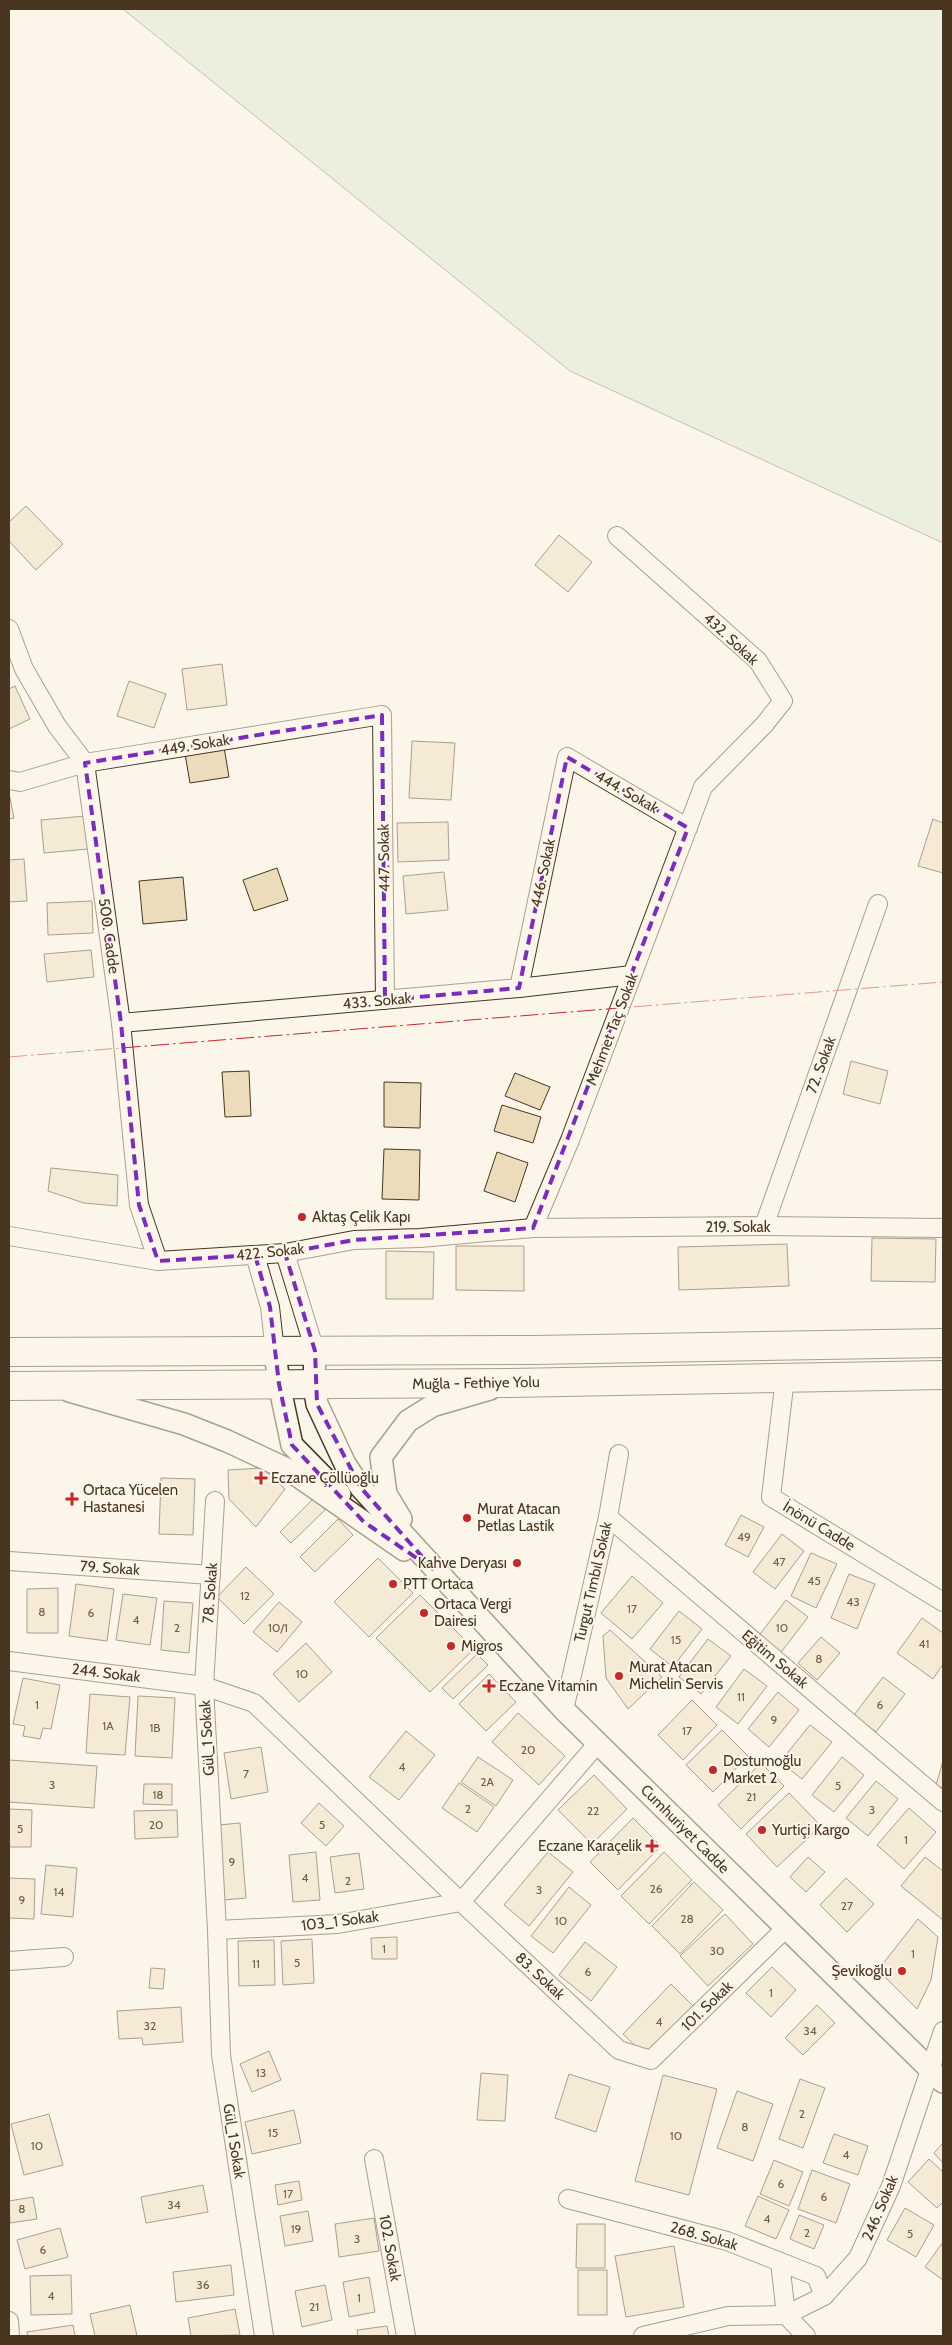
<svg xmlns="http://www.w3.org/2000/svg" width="952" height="2345" viewBox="0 0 952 2345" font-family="Cabin,sans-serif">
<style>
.green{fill:#dce7d0;stroke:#887966}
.building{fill:#ecdcbc;stroke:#4a3520}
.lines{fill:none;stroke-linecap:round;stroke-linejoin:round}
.minor-casing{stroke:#4a3520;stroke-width:20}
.tertiary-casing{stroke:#4a3520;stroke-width:24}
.trunk-casing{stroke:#4a3520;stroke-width:30}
.minor{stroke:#fbf6e9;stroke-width:18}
.tertiary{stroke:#fbf6e9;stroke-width:21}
.trunk{stroke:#fbf6e9;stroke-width:28}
.power{stroke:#c62828;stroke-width:1;stroke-dasharray:18 4 2.5 4;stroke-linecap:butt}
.marked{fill:none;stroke:#7b2cbf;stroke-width:4;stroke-dasharray:10 6;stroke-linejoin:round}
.poi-dot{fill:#c62828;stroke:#fbf6e9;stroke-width:2}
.labels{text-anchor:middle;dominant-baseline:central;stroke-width:4;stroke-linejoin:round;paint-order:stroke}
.number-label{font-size:12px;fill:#725f47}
.street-label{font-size:15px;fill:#4a3520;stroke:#fbf6e9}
.poi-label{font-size:15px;fill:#4a3520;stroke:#fbf6e9;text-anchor:start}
</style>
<rect width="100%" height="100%" fill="#fbf6e9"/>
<polygon class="green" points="123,9 943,9 943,543 570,371"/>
<g class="building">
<polygon points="26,506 63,544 36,570 9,541 9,522"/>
<polygon points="559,535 592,562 568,592 535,565"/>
<polygon points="222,664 227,705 187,710 182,669"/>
<polygon points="129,681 166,694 154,728 117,716"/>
<polygon points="15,686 30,719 9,729 9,689"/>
<polygon points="223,741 229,777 190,783 184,748"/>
<polygon points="412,741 455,743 451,800 409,798"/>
<polygon points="9,793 14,818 9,819"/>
<polygon points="85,816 88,849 44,853 41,820"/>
<polygon points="933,819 943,823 943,873 918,866"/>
<polygon points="448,822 449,860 398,862 397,823"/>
<polygon points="24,859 27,901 9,902 9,860"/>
<polygon points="277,868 288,900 254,911 243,880"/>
<polygon points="444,872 448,910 406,914 403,876"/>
<polygon points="183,877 187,920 143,924 139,881"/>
<polygon points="92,901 93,933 48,935 47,903"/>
<polygon points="91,950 94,977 47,982 44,954"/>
<polygon points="851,1061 888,1071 880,1104 843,1094"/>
<polygon points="249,1071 251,1116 225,1117 222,1072"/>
<polygon points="515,1073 550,1087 540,1110 505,1096"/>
<polygon points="384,1082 421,1083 420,1128 384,1127"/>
<polygon points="502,1105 541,1117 533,1143 494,1131"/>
<polygon points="384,1149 420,1150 419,1200 382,1199"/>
<polygon points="497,1152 528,1163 515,1202 484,1191"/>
<polygon points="51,1168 118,1175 117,1206 84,1203 48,1191"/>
<polygon points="872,1238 936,1239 935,1282 871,1281"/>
<polygon points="787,1244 789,1286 679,1290 678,1247"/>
<polygon points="456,1246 524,1246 524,1291 456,1290"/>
<polygon points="386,1251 434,1252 433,1299 386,1299"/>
<polygon points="262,1468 285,1489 256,1527 229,1499 228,1470"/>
<polygon points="161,1478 195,1479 193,1535 159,1534"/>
<polygon points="314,1498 325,1510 291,1543 280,1532"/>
<polygon points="741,1515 764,1527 748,1557 725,1545"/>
<polygon points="338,1519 353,1535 315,1572 300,1557"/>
<polygon points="782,1534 804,1551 775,1589 753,1572"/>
<polygon points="811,1553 837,1564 816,1608 791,1596"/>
<polygon points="378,1558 413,1593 369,1637 334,1602"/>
<polygon points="246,1567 274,1594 244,1624 217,1597"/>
<polygon points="849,1574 875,1584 857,1629 831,1618"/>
<polygon points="632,1576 663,1603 632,1639 601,1613"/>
<polygon points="76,1584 114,1589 107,1641 69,1636"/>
<polygon points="58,1588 58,1633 27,1633 27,1589"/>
<polygon points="123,1594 157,1598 150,1645 116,1640"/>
<polygon points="420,1595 474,1649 430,1692 376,1638"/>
<polygon points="786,1600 808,1617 779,1655 757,1638"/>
<polygon points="164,1601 193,1603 189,1653 161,1650"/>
<polygon points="279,1602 302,1622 277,1652 253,1632"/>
<polygon points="679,1611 702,1629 673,1667 650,1649"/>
<polygon points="922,1618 943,1633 943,1664 933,1679 897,1653"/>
<polygon points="610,1630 662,1677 628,1709 606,1678 603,1636"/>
<polygon points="821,1637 840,1653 817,1680 798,1663"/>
<polygon points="708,1639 731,1656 701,1694 679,1677"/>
<polygon points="306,1643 332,1672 299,1702 273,1674"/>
<polygon points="477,1654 488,1665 453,1699 442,1688"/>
<polygon points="744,1669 767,1686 738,1724 716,1707"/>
<polygon points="489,1674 516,1702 486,1731 459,1704"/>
<polygon points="883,1677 905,1694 876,1732 854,1715"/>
<polygon points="23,1678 60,1685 51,1729 43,1728 40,1739 23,1736 25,1726 13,1724"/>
<polygon points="778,1692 799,1710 769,1747 748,1729"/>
<polygon points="90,1694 130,1697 125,1755 86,1753"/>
<polygon points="138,1696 175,1698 172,1758 135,1756"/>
<polygon points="692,1700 717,1725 683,1760 658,1735"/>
<polygon points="518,1713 565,1756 539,1785 492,1742"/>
<polygon points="810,1725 832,1742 802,1779 780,1762"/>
<polygon points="722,1730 748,1756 713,1792 686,1765"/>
<polygon points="406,1731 435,1755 399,1800 369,1777"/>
<polygon points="261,1747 268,1792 231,1799 224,1753"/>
<polygon points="478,1757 513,1780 496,1806 461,1782"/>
<polygon points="842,1757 864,1775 834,1812 812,1795"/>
<polygon points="9,1760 97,1766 94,1808 9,1802"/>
<polygon points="943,1761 943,1788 936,1785"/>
<polygon points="761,1763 784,1786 741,1829 718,1805"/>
<polygon points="594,1775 627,1809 592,1844 558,1810"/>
<polygon points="876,1781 898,1799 868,1836 846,1818"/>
<polygon points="459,1783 494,1807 477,1832 442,1808"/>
<polygon points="144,1784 172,1784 172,1805 143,1804"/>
<polygon points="789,1793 821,1826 777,1867 746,1834"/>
<polygon points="319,1803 344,1826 326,1846 301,1823"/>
<polygon points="909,1808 936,1832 904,1869 877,1845"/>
<polygon points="9,1809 32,1810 31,1847 9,1847"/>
<polygon points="177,1810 178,1837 135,1839 134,1811"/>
<polygon points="633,1818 661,1846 618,1890 590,1862"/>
<polygon points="240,1823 246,1898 224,1900 219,1825"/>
<polygon points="316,1852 320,1900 293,1902 289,1855"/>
<polygon points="548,1852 573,1872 529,1926 504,1905"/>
<polygon points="664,1852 692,1880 649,1924 621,1896"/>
<polygon points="359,1853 364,1889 335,1893 330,1857"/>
<polygon points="808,1857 825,1872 806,1892 790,1877"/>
<polygon points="925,1857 943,1871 943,1920 901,1886"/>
<polygon points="46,1865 77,1868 73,1917 41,1914"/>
<polygon points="9,1878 35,1879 34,1919 9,1918"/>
<polygon points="846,1878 874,1904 847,1932 820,1905"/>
<polygon points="694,1882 723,1910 680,1954 652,1926"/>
<polygon points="569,1887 591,1905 553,1953 531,1936"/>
<polygon points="725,1914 753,1944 708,1986 680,1956"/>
<polygon points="918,1919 938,1937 931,1980 917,2009 878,1970"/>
<polygon points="397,1937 397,1959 372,1959 371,1938"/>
<polygon points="312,1939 314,1983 283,1985 281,1941"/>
<polygon points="274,1940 275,1985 239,1986 238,1941"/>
<polygon points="585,1942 617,1967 591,2001 559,1975"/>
<polygon points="772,1967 796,1990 771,2017 746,1993"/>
<polygon points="151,1968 165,1969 163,1989 149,1988"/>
<polygon points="671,1984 695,2008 647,2057 623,2034"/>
<polygon points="817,2005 835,2023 803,2055 785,2038"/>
<polygon points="181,2007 183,2042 143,2045 142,2038 119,2039 117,2011"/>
<polygon points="269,2051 281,2080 252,2092 240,2064"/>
<polygon points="481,2073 508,2075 505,2121 477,2120"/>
<polygon points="569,2074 610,2087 596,2132 555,2118"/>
<polygon points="663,2075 717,2089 689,2195 635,2181"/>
<polygon points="800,2079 825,2088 803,2148 779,2139"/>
<polygon points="737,2091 773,2104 753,2161 717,2148"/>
<polygon points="294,2110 301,2143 252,2154 245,2122"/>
<polygon points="49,2114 63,2165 24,2175 11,2124"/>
<polygon points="834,2134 868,2146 858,2175 823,2163"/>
<polygon points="943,2143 943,2163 934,2153"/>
<polygon points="929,2159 943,2172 943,2202 937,2208 908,2182"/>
<polygon points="774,2160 803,2172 789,2206 760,2194"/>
<polygon points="812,2170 850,2184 836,2223 798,2209"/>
<polygon points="299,2181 302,2200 278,2205 275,2185"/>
<polygon points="203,2185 208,2212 146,2223 141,2197"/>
<polygon points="758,2196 789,2210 776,2239 745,2226"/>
<polygon points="33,2197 37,2219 10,2223 9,2201"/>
<polygon points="905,2208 934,2225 916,2257 887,2240"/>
<polygon points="308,2211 313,2241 285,2246 280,2216"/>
<polygon points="799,2215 824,2225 814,2249 790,2239"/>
<polygon points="374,2218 379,2251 339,2257 335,2224"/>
<polygon points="577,2224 605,2224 605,2268 576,2268"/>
<polygon points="60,2228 68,2257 25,2269 17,2240"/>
<polygon points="943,2242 943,2280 925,2267"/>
<polygon points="674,2246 684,2307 626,2317 615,2256"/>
<polygon points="231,2265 234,2295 176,2302 173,2272"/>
<rect x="578" y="2270" width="29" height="45"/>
<polygon points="71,2275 72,2314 31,2315 30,2276"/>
<polygon points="369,2277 375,2312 349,2317 343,2282"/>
<polygon points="325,2285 332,2320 302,2327 295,2291"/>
<polygon points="130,2305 137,2336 95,2336 90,2314"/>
<polygon points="235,2309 240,2335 191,2336 188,2318"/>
<polygon points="73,2325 75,2336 28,2336 27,2332"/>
<polygon points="387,2326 389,2336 358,2336 357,2330"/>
</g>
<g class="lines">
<g class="minor-casing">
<g id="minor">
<polyline points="9,629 24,669 57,726 85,763 121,1023 139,1205 158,1261"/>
<polyline points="9,780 20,782 85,763 382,715 385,1000"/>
<polyline points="519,988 567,757 688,828"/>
<polyline points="121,1023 519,988 632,975"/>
<polyline points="764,1226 878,904"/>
<polyline points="533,1228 570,1140 703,787 764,725 783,701 758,661 617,536"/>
<polyline points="9,1236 158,1261 285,1253 354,1240 420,1238 533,1228 764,1226 943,1228"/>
<polyline points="285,1253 315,1351"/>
<polyline points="255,1255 270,1307 275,1352"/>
<polyline points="785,1378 771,1497 943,1602"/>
<polyline points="608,1517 943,1802"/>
<polyline points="9,1561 211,1575"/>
<polyline points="9,1661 204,1686 215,1501"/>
<polyline points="564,1710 608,1517 619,1454"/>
<polyline points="217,1930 338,1924 461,1902 619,2050 651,2060 786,1928"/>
<polyline points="9,1961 64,1957"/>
<polyline points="374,2159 406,2336"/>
<polyline points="568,2199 727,2241 816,2276 824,2296"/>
<polyline points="780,2262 786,2315 824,2296 858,2258 891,2186 943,2031"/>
<polyline points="9,2321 10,2336"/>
<polyline points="264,2336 221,2055 217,1930 204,1686 254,1703 461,1902 598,1743"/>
<polyline points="643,2336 728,2316 786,2315 806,2336"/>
</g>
</g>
<g class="tertiary-casing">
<g id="tertiary">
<polyline points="315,1351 314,1385 317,1404 345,1464 361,1488 564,1710 943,2082"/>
<polyline points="275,1352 279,1384 292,1445 340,1494"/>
<polyline points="69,1391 184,1424 227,1441 289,1470 404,1550"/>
<polyline points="401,1519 386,1494 381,1457 408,1421 432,1406 490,1389"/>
</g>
</g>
<g class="trunk-casing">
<g id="trunk">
<polyline points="9,1352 534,1350 943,1343"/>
<polyline points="9,1386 510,1383 943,1375"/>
</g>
</g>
<use href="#minor" class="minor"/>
<use href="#tertiary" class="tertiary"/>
<use href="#trunk" class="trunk"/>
<polyline class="power" points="9,1057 943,982"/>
</g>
<path d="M0 0H952V2345H0ZM382 715 385 1000 519 988 567 757 688 828 533 1228 354 1240 285 1253 315 1351 317 1404 361 1488 434 1570 364 1522 292 1445 279 1384 270 1307 255 1255 158 1261 139 1205 121 1023 85 763Z" fill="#fbf6e9" fill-opacity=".55" fill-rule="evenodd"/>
<path class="marked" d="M382 715 385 1000 519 988 567 757 688 828 533 1228 354 1240 285 1253 315 1351 317 1404 361 1488 434 1570 364 1522 292 1445 279 1384 270 1307 255 1255 158 1261 139 1205 121 1023 85 763Z"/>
<g class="poi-dot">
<circle cx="302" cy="1217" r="5"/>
<path d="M258.5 1470.5h5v5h5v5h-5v5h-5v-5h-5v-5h5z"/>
<path d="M69.5 1491.5h5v5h5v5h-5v5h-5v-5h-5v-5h5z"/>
<circle cx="467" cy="1518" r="5"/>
<circle cx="517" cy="1563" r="5"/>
<circle cx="393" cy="1584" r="5"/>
<circle cx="424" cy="1613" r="5"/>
<circle cx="451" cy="1646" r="5"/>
<circle cx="619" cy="1676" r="5"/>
<path d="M486.5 1678.5h5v5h5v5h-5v5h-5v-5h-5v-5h5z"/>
<circle cx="713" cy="1770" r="5"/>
<circle cx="762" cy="1830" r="5"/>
<path d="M649.5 1838.5h5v5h5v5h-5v5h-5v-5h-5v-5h5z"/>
<circle cx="902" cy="1971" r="5"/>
</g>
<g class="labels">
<g class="number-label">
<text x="744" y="1536">49</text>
<text x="779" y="1561">47</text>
<text x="814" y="1580">45</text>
<text x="245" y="1595">12</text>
<text x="853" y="1601">43</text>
<text x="632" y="1608">17</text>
<text x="42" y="1611">8</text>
<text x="91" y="1612">6</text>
<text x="136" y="1619">4</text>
<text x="177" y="1627">2</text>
<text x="278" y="1627">10/1</text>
<text x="782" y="1627">10</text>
<text x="676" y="1639">15</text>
<text x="924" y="1643">41</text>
<text x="819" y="1658">8</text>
<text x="302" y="1673">10</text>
<text x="741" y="1696">11</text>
<text x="37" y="1704">1</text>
<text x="880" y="1704">6</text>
<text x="774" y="1719">9</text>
<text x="108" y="1725">1A</text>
<text x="155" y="1727">1B</text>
<text x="687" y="1730">17</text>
<text x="528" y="1749">20</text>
<text x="402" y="1766">4</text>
<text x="246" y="1773">7</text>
<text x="487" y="1781">2A</text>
<text x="52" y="1784">3</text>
<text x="838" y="1785">5</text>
<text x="158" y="1794">18</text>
<text x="751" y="1796">21</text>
<text x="468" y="1808">2</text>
<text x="872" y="1809">3</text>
<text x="593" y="1810">22</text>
<text x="156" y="1824">20</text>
<text x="322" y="1824">5</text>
<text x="20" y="1828">5</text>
<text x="906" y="1839">1</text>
<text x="232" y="1861">9</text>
<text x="305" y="1877">4</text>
<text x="348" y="1880">2</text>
<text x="656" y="1888">26</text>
<text x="539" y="1889">3</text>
<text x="59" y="1891">14</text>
<text x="22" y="1899">9</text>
<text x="847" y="1905">27</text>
<text x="687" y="1918">28</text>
<text x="561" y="1920">10</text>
<text x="384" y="1948">1</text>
<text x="717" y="1950">30</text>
<text x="913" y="1953">1</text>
<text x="297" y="1962">5</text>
<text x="256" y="1963">11</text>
<text x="588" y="1971">6</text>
<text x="771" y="1992">1</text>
<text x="659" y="2021">4</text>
<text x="150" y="2025">32</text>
<text x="810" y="2030">34</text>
<text x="261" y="2072">13</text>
<text x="802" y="2113">2</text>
<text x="745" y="2126">8</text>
<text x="273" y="2132">15</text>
<text x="676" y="2135">10</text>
<text x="37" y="2145">10</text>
<text x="846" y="2154">4</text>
<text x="781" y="2183">6</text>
<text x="288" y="2193">17</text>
<text x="824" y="2196">6</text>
<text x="174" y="2204">34</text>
<text x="22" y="2208">8</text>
<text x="767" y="2218">4</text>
<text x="296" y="2228">19</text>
<text x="807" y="2232">2</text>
<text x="910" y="2233">5</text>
<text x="357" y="2238">3</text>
<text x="43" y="2249">6</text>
<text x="203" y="2284">36</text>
<text x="51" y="2295">4</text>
<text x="359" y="2297">1</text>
<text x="314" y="2306">21</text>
</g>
<g class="street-label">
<text transform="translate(731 639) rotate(43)">432. Sokak</text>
<text transform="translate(195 745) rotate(-9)">449. Sokak</text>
<text transform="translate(627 792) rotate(30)">444. Sokak</text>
<text transform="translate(384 858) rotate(-91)">447. Sokak</text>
<text transform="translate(543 873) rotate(-78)">446. Sokak</text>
<text transform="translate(109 936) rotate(82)">500. Cadde</text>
<text transform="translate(377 1001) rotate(-5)">433. Sokak</text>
<text transform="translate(612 1029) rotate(-69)">Mehmet Taç Sokak</text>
<text transform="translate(821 1065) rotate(-70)">72. Sokak</text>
<text x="738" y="1227">219. Sokak</text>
<text transform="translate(270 1252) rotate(-6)">422. Sokak</text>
<text transform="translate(476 1383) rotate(-1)">Muğla - Fethiye Yolu</text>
<text transform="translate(819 1526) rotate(31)">İnönü Cadde</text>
<text transform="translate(110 1568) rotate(4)">79. Sokak</text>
<text transform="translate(593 1582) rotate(-77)">Turgut Tımbıl Sokak</text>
<text transform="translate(210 1593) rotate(-86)">78. Sokak</text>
<text transform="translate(775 1659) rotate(40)">Eğitim Sokak</text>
<text transform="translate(106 1673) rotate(7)">244. Sokak</text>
<text transform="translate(207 1738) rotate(-93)">Gül_1 Sokak</text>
<text transform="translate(685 1829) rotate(45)">Cumhuriyet Cadde</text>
<text transform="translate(340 1921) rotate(-7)">103_1 Sokak</text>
<text transform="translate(540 1976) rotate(43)">83. Sokak</text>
<text transform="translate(707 2006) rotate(-44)">101. Sokak</text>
<text transform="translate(234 2141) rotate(81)">Gül_1 Sokak</text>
<text transform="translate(880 2208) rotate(-67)">246. Sokak</text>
<text transform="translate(704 2236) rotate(16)">268. Sokak</text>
<text transform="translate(390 2248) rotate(80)">102. Sokak</text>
</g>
<g class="poi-label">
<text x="312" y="1217">Aktaş Çelik Kapı</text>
<text x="271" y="1478">Eczane Çöllüoğlu</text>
<text x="83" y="1490">Ortaca Yücelen<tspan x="83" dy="17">Hastanesi</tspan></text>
<text x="477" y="1509">Murat Atacan<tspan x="477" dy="17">Petlas Lastik</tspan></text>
<text x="507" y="1563" text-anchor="end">Kahve Deryası</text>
<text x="403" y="1584">PTT Ortaca</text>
<text x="434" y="1604">Ortaca Vergi<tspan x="434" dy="17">Dairesi</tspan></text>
<text x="461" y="1646">Migros</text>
<text x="629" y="1667">Murat Atacan<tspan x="629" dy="17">Michelin Servis</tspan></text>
<text x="499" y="1686">Eczane Vitamin</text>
<text x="723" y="1761">Dostumoğlu<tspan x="723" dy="17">Market 2</tspan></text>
<text x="772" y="1830">Yurtiçi Kargo</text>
<text x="642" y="1846" text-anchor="end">Eczane Karaçelik</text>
<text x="892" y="1971" text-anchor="end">Şevikoğlu</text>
</g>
</g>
<rect width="952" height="2345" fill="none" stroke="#4a3520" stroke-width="20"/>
</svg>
